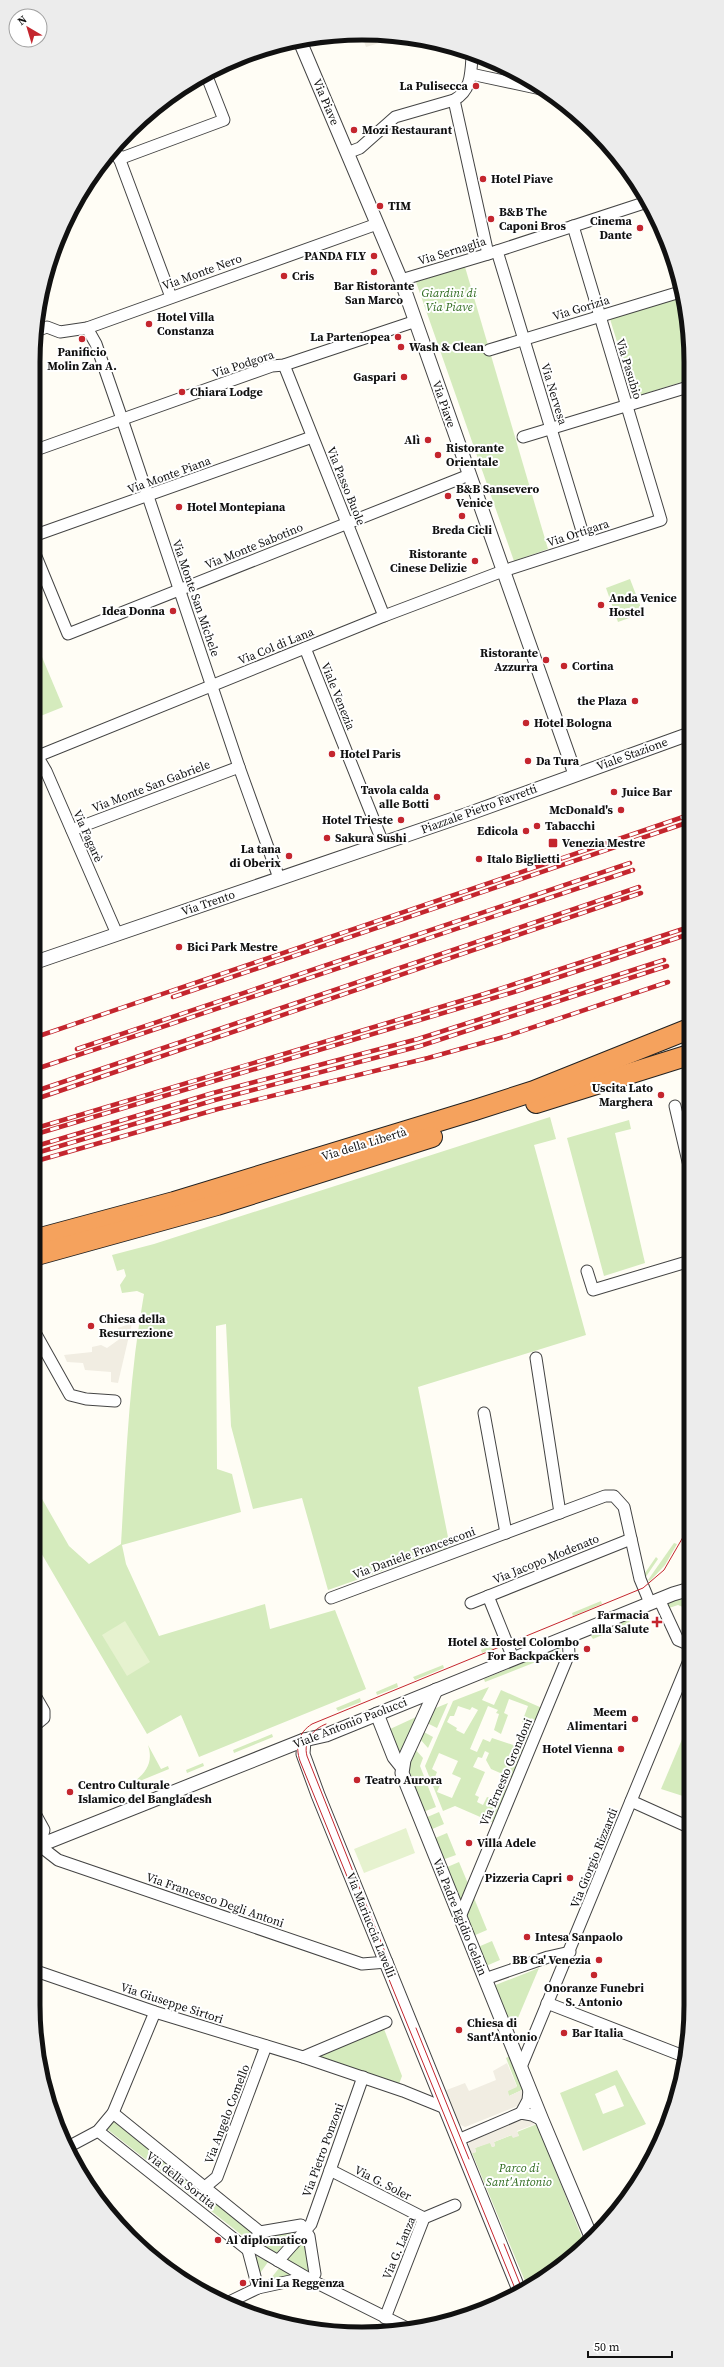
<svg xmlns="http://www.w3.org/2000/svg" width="724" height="2367" viewBox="0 0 724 2367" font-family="'Source Serif 4',serif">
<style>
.green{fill:#d5ebbd;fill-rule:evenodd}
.pitch{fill:#e6f2cf}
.plaza{fill:#f1ede2}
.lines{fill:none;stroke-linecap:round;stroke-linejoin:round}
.minor-casing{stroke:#444;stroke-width:13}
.tertiary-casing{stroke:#444;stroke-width:15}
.motorway-casing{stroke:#222;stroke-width:22}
.minor{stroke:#fff;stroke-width:11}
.tertiary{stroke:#fff;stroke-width:13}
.motorway{stroke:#f5a25d;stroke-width:20}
.tram{stroke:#c4262e;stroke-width:1}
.rail-casing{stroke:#c4262e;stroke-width:4.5}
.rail{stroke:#fff;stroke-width:3;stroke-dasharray:9;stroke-linecap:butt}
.poi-dot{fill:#c4262e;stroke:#fff;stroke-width:1.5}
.labels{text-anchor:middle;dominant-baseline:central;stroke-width:4;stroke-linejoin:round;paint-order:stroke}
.poi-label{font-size:12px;font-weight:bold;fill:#111;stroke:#fff;text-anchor:start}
.street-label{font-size:12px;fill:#111;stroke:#fff}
.park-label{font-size:12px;font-style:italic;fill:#2f6b1f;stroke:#fff}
.rim{fill:none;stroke:#111;stroke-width:5}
</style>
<rect width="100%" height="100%" fill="#fffdf5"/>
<g class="green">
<polygon points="465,267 548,549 514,561 416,282"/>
<polygon points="681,297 688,319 688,380 634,397 610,319"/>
<polygon points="630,579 643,613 618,622 606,588"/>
<polygon points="42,657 63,707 33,719 33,687 35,686 33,680 33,661"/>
<path d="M550 1117 556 1139 534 1145 586 1335 418 1387 450 1547 328 1590 302 1498 253 1509 231 1426 226 1324 216 1326 217 1469 232 1474 241 1512 122 1545 126 1564 159 1636 265 1604 270 1629 335 1610 366 1689 199 1757 181 1715 147 1734 33 1539V1483L69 1546 89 1564 121 1544C126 1460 129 1377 144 1294L137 1291 122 1293 120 1285 126 1276 124 1269 117 1271 112 1255 154 1244Z"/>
<polygon points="629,1120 631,1129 615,1133 645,1263 604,1276 567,1138"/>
<polygon points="674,1543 677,1544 665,1565 650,1581 648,1580"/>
<polygon points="656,1557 658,1559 645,1578 645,1573"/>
<polygon points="682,1597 690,1599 690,1610 678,1605 666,1609 664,1605"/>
<polygon points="601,1601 602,1604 573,1616 572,1613"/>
<polygon points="629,1620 630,1623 593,1639 591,1636"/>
<polygon points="503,1641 502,1645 482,1653 481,1650"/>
<polygon points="559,1648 561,1652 485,1682 484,1679"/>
<polygon points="443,1665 444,1668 415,1680 413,1677"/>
<polygon points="397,1683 398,1687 377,1695 376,1692"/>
<path d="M489 1687 482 1700 494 1705 501 1690 542 1708 527 1742 520 1739 526 1724 522 1722 528 1706 509 1699 504 1713 508 1715 501 1734 494 1730 499 1714 496 1713 498 1710 488 1706 470 1749 477 1752 483 1739 490 1742 492 1738 525 1749 512 1778 491 1769 486 1760 489 1753 485 1751 482 1758 478 1757 473 1767 485 1772 475 1795 479 1797 477 1802 483 1805 487 1797 494 1799 500 1784 509 1787 494 1823 455 1806 443 1811 425 1766 453 1701ZM458 1706 470 1710 472 1707 478 1710 464 1734 456 1730 457 1728 447 1722 450 1716H454ZM439 1753 458 1761 452 1774 461 1778 452 1798 437 1792 440 1785 433 1782 437 1772 432 1769Z"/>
<polygon points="360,1698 361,1702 338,1711 336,1708"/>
<polygon points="448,1703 437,1728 425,1722 431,1710"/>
<polygon points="416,1717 399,1755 388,1730"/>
<polygon points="691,1718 691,1787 686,1797 661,1789"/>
<polygon points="422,1731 433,1737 428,1748 419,1738"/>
<polygon points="272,1734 273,1737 234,1753 233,1750"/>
<path d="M148 1745 161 1769 168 1766 169 1769 130 1785C145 1774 154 1764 148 1745Z"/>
<polygon points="414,1748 423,1758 420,1766 436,1807 423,1812 406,1769"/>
<polygon points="203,1763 204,1766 187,1773 186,1770"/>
<polygon points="439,1812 444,1824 430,1830 425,1818"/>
<polygon points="447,1833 456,1855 442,1860 433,1839"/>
<polygon points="459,1862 469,1886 459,1901 445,1868"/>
<polygon points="474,1898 487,1930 473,1936 466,1918"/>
<polygon points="492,1941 500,1960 486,1966 478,1947"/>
<polygon points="539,1968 512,2032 493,1986"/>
<polygon points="384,2029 402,2076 399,2084 317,2057"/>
<polygon points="510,2056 524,2089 509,2096 507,2091 517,2086 506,2058"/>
<path d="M617 2070 646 2124 583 2151 560 2093ZM615 2085 624 2106 603 2114 595 2094Z"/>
<polygon points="113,2121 254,2232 248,2240 107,2129"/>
<polygon points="537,2124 585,2245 545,2278 527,2286 472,2153 476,2152 475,2148 490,2142 492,2147 495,2146 494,2142 512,2135 519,2136 517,2132"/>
<polygon points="296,2230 275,2255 258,2246 266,2235"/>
<polygon points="305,2237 310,2273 285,2260"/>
<polygon points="254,2255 268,2262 258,2276"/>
<polygon points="280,2267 292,2275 267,2283"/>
</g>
<g class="pitch">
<polygon points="125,1621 150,1662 127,1676 102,1635"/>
<polygon points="406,1828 415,1853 364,1873 354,1849"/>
</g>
<g class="plaza">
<polygon points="361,33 362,33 399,37 366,47"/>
<polygon points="132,1323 118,1383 111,1382 111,1372 85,1370 83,1363 67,1362 64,1355 92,1352 92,1347 101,1345 107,1348 121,1338 118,1328"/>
<polygon points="507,2063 517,2087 508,2091 509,2096 524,2089 525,2094 520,2105 465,2127 461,2125 457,2122 444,2091 465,2083 469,2091 496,2080 493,2071"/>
<polygon points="527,2116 538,2123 517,2131 519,2136 513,2138 511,2135 494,2142 495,2146 492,2147 490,2143 475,2148 476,2152 471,2154 468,2147 470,2140"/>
</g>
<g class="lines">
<g class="minor-casing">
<g id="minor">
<polyline points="471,74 541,89"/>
<polyline points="454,100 488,254"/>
<polyline points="115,147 171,297"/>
<path d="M347 153 360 148 395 117 454 100C471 91 471 74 472 56"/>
<polyline points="119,159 224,120 206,74"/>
<polyline points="497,251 586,544"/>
<polyline points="401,280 488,254 647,202"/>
<polyline points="87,328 96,344 122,419 239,767 279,878"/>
<polyline points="36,331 47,327 60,332 87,328 377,224"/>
<polyline points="489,350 680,292"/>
<polyline points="284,365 384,616"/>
<polyline points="523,437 688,387"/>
<polyline points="33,451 272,366 284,365 416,321"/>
<polyline points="33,536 312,437"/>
<polyline points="33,549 68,634 469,475"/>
<polyline points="305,648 383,843"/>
<polyline points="33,749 46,771 117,934"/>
<polyline points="38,756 384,616 503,571 661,520 573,226"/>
<polyline points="72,830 239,767"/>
<polyline points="675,1106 690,1170"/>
<polyline points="587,1271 593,1290 690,1261"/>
<polyline points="33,1329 70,1395 86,1399 115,1401"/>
<polyline points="536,1358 560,1513"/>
<polyline points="484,1413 506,1533"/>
<polyline points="488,1596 513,1658"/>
<polyline points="331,1598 605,1496 614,1496 624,1507 640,1579 650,1603"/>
<polyline points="659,1599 678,1640 690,1645"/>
<polyline points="471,1603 631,1539"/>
<polyline points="33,1692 44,1711 44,1718 33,1727"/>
<polyline points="631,1801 691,1828"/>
<polyline points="33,1810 44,1830 40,1846"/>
<polyline points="33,1844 40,1846 58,1860 362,1964 387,1962"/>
<polyline points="460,1917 569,1654 568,1636"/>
<polyline points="33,1970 155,2012 303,2057 403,2091 445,2108"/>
<polyline points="485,1979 548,1957 570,1952"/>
<polyline points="547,2003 686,2057"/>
<polyline points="303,2057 386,2022"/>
<polyline points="521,2067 690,1658"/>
<polyline points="113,2113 260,2232"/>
<polyline points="521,2113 528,2100 529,2090"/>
<polyline points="98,2131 248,2250"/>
<polyline points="458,2140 521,2113 532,2115 542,2120"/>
<polyline points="68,2147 98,2131 113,2113 155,2012"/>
<polyline points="330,2170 424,2218"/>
<polyline points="205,2187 217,2177 266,2046"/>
<polygon points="301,2225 309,2236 315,2274 311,2280 295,2280 258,2288 248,2250 260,2232"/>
<polyline points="251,2245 311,2280 409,2329"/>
<polyline points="278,2261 311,2224 363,2077"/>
<polyline points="227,2303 258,2288"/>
<polyline points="385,2318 424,2218 455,2205"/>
</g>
</g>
<g class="tertiary-casing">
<g id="tertiary">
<polyline points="299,39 401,280 575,774"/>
<polyline points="33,963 468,814 689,734"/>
<polyline points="436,1690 404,1760 402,1773 542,2120 592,2239"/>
<polyline points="377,1714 394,1757 402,1767"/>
<polyline points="304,1740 303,1754 318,1795 519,2290"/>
<polyline points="33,1848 304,1740 326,1735 673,1594 690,1589"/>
</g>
</g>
<g class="motorway-casing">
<g id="motorway">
<polyline points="536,1103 689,1055"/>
<polyline points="33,1240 174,1202 475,1110 534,1091 689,1029"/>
<polyline points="33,1256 217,1205 432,1137"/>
</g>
</g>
<use href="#minor" class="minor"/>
<use href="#tertiary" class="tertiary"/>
<use href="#motorway" class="motorway"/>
<g class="tram">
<path d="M326 1724C313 1729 303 1741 307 1756L391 1967"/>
<polyline points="416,2028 469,2159"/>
<polyline points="504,2244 522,2289"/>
<path d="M516 2291 300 1761C295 1746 298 1733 312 1724L643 1588 664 1570 690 1525"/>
</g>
<g class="rail-casing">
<g id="rail">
<polyline points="173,997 689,822"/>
<polyline points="33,1038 689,815"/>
<polyline points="77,1049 630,863"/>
<polyline points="33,1070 633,870"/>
<polyline points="33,1092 639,887"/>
<polyline points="33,1100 641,893"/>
<polyline points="33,1129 484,994 689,927"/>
<polyline points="33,1135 514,992 689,934"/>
<polyline points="33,1147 213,1093 418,1039 664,960"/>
<polyline points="33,1154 215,1100 420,1046 667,966"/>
<polyline points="33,1162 218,1109 428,1058 507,1036 668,982"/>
</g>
</g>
<use href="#rail" class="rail"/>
</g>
<g class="poi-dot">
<circle cx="476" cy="86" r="4"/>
<circle cx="354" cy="130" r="4"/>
<circle cx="483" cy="179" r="4"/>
<circle cx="380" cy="206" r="4"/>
<circle cx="491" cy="219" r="4"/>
<circle cx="640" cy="228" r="4"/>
<circle cx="374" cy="256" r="4"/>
<circle cx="374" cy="272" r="4"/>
<circle cx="284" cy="276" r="4"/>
<circle cx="149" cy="324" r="4"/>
<circle cx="398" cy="337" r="4"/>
<circle cx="82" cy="339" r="4"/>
<circle cx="401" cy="347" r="4"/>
<circle cx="404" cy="377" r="4"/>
<circle cx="182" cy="392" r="4"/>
<circle cx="428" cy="440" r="4"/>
<circle cx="438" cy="455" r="4"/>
<circle cx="448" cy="496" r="4"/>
<circle cx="179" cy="507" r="4"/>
<circle cx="462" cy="516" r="4"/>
<circle cx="475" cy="561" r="4"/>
<circle cx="601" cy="605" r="4"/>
<circle cx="173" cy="611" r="4"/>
<circle cx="546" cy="660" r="4"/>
<circle cx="564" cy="666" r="4"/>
<circle cx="635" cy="701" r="4"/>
<circle cx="526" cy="723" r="4"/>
<circle cx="332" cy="754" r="4"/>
<circle cx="528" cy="761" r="4"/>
<circle cx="614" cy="792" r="4"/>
<circle cx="437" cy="797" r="4"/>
<circle cx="621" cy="810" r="4"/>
<circle cx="401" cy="820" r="4"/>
<circle cx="537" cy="826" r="4"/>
<circle cx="526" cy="831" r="4"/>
<circle cx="327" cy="838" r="4"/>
<rect x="548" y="838" width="10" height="10" rx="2"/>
<circle cx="289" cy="856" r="4"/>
<circle cx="479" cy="859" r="4"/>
<circle cx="179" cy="947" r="4"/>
<circle cx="661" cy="1095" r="4"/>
<circle cx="91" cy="1326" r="4"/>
<path d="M655 1616h4v4h4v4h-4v4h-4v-4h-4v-4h4z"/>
<circle cx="587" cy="1649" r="4"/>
<circle cx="635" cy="1719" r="4"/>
<circle cx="621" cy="1749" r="4"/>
<circle cx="357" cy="1780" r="4"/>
<circle cx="70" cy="1792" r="4"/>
<circle cx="469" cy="1843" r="4"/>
<circle cx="570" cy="1878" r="4"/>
<circle cx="527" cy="1937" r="4"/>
<circle cx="599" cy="1960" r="4"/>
<circle cx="594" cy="1975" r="4"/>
<circle cx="459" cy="2030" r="4"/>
<circle cx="564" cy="2033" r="4"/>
<circle cx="218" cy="2240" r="4"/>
<circle cx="243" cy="2283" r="4"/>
</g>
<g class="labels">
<g class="poi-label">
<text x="468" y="86" text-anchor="end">La Pulisecca</text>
<text x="362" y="130">Mozi Restaurant</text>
<text x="491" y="179">Hotel Piave</text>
<text x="388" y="206">TIM</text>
<text x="499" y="212">B&amp;B The<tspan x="499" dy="14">Caponi Bros</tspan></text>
<text x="632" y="221" text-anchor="end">Cinema<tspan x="632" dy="14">Dante</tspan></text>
<text x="366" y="256" text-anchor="end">PANDA FLY</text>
<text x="292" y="276">Cris</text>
<text x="374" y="286" text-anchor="middle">Bar Ristorante<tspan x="374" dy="14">San Marco</tspan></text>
<text x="157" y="317">Hotel Villa<tspan x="157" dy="14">Constanza</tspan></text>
<text x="390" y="337" text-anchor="end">La Partenopea</text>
<text x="409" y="347">Wash &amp; Clean</text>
<text x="82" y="352" text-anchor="middle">Panificio<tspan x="82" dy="14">Molin Zan A.</tspan></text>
<text x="396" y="377" text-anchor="end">Gaspari</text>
<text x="190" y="392">Chiara Lodge</text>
<text x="420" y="440" text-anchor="end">Alì</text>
<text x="446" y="448">Ristorante<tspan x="446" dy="14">Orientale</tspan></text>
<text x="456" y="489">B&amp;B Sansevero<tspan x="456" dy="14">Venice</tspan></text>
<text x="187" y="507">Hotel Montepiana</text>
<text x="462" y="530" text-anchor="middle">Breda Cicli</text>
<text x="467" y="554" text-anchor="end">Ristorante<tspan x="467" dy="14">Cinese Delizie</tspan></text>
<text x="609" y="598">Anda Venice<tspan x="609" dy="14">Hostel</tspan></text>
<text x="165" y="611" text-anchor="end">Idea Donna</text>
<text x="538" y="653" text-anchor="end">Ristorante<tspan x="538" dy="14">Azzurra</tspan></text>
<text x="572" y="666">Cortina</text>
<text x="627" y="701" text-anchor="end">the Plaza</text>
<text x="534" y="723">Hotel Bologna</text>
<text x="340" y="754">Hotel Paris</text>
<text x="536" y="761">Da Tura</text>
<text x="429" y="790" text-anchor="end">Tavola calda<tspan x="429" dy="14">alle Botti</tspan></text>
<text x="622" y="792">Juice Bar</text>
<text x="613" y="810" text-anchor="end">McDonald's</text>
<text x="393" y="820" text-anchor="end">Hotel Trieste</text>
<text x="545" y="826">Tabacchi</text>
<text x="518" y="831" text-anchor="end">Edicola</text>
<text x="335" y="838">Sakura Sushi</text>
<text x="562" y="843">Venezia Mestre</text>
<text x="281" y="849" text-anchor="end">La tana<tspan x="281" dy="14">di Oberix</tspan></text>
<text x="487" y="859">Italo Biglietti</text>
<text x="187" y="947">Bici Park Mestre</text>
<text x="653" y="1088" text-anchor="end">Uscita Lato<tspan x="653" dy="14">Marghera</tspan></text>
<text x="99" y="1319">Chiesa della<tspan x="99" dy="14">Resurrezione</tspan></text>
<text x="649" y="1615" text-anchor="end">Farmacia<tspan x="649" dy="14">alla Salute</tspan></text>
<text x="579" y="1642" text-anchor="end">Hotel &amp; Hostel Colombo<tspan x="579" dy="14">For Backpackers</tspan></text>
<text x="627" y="1712" text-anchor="end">Meem<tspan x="627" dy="14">Alimentari</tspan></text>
<text x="613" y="1749" text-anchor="end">Hotel Vienna</text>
<text x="365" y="1780">Teatro Aurora</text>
<text x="78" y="1785">Centro Culturale<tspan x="78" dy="14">Islamico del Bangladesh</tspan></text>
<text x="477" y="1843">Villa Adele</text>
<text x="562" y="1878" text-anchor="end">Pizzeria Capri</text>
<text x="535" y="1937">Intesa Sanpaolo</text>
<text x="591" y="1960" text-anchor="end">BB Ca' Venezia</text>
<text x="594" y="1988" text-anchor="middle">Onoranze Funebri<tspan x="594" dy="14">S. Antonio</tspan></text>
<text x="467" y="2023">Chiesa di<tspan x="467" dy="14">Sant'Antonio</tspan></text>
<text x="572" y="2033">Bar Italia</text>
<text x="226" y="2240">Al diplomatico</text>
<text x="251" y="2283">Vini La Reggenza</text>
</g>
<g class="street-label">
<text transform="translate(326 102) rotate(67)">Via Piave</text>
<text transform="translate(452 251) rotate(-17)">Via Sernaglia</text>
<text transform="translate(202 272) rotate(-20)">Via Monte Nero</text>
<text transform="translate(581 308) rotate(-17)">Via Gorizia</text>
<text transform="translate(243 364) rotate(-18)">Via Podgora</text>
<text transform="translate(629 369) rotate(73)">Via Pasubio</text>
<text transform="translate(554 394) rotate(73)">Via Nervesa</text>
<text transform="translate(444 404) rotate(71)">Via Piave</text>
<text transform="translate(169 475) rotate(-20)">Via Monte Piana</text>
<text transform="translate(346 486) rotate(68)">Via Passo Buole</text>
<text transform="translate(578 533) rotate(-18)">Via Ortigara</text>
<text transform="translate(254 546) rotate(-22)">Via Monte Sabotino</text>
<text transform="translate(196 598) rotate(71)">Via Monte San Michele</text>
<text transform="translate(276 646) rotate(-22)">Via Col di Lana</text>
<text transform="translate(338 696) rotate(68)">Viale Venezia</text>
<text transform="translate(632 754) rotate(-20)">Viale Stazione</text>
<text transform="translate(151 786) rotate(-21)">Via Monte San Gabriele</text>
<text transform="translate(479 809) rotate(-20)">Piazzale Pietro Favretti</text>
<text transform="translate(88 836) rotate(66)">Via Fagarè</text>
<text transform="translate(208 903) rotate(-19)">Via Trento</text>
<text transform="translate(364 1144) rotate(-17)">Via della Libertà</text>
<text transform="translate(414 1553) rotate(-20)">Via Daniele Francesconi</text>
<text transform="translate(546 1559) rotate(-22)">Via Jacopo Modenato</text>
<text transform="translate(350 1723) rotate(-21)">Viale Antonio Paolucci</text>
<text transform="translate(506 1772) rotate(-67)">Via Ernesto Grondoni</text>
<text transform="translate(594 1858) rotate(-68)">Via Giorgio Rizzardi</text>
<text transform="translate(215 1900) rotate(19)">Via Francesco Degli Antoni</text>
<text transform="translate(460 1917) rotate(68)">Via Padre Egidio Gelain</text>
<text transform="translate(371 1925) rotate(68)">Via Mariuccia Lavelli</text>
<text transform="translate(172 2003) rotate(18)">Via Giuseppe Sirtori</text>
<text transform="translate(227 2114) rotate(-69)">Via Angelo Comello</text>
<text transform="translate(323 2150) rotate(-70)">Via Pietro Ponzoni</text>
<text transform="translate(181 2180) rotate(38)">Via della Sortita</text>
<text transform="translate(383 2183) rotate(27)">Via G. Soler</text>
<text transform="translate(399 2248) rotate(-67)">Via G. Lanza</text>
</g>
<g class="park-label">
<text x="449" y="293">Giardini di<tspan x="449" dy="14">Via Piave</tspan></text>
<text x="519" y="2168">Parco di<tspan x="519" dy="14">Sant'Antonio</tspan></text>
</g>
</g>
<path d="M0 0H724V2367H0ZM362 40H362A322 322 0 0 1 684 362V2005A322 322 0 0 1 362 2327H362A322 322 0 0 1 40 2005V362A322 322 0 0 1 362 40Z" fill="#ececec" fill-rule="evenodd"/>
<path class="rim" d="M362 40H362A322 322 0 0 1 684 362V2005A322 322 0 0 1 362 2327H362A322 322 0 0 1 40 2005V362A322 322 0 0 1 362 40Z"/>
<g transform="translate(28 28) rotate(322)"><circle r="19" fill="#ffffff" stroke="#a0a0a0"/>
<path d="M0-3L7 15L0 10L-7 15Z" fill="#c4262e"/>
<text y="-6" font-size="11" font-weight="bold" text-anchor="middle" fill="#111111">N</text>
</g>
<path d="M588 2351v6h84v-6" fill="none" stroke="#111111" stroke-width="2"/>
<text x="594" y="2351" font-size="12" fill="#111111" stroke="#ffffff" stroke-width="3" paint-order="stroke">50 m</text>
</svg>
